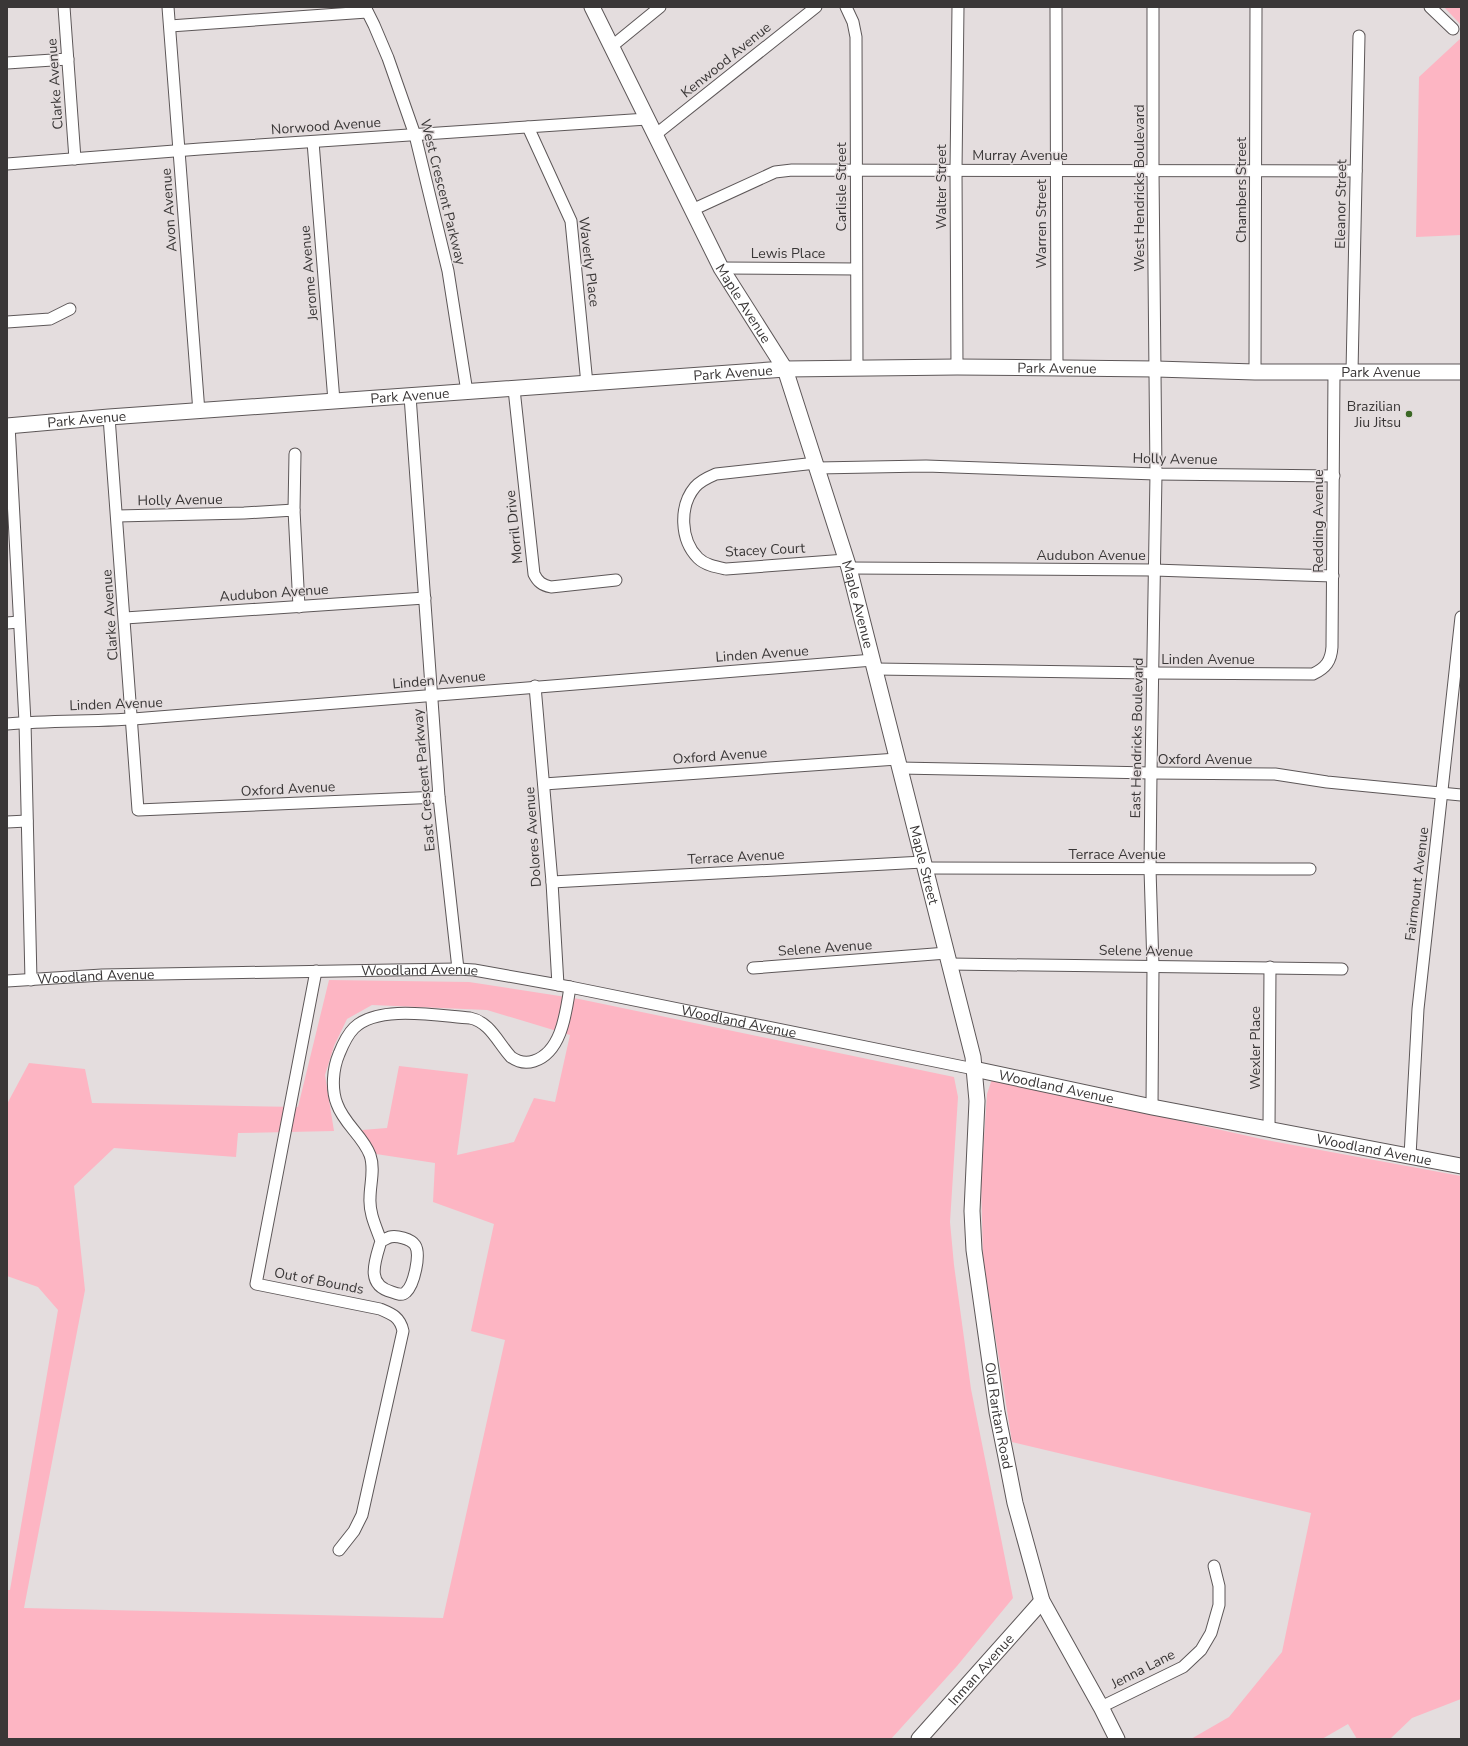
<svg xmlns="http://www.w3.org/2000/svg" width="1468" height="1746" viewBox="0 0 1468 1746" font-family="'Nunito Sans',sans-serif">
<style>
.green{fill:#fdb5c3;fill-rule:evenodd}
.lines{fill:none;stroke-linecap:round;stroke-linejoin:round}
.street-casing{stroke:#5d5758;stroke-width:13}
.secondary-casing{stroke:#5d5758;stroke-width:17}
.street{stroke:#fff;stroke-width:11}
.secondary{stroke:#fff;stroke-width:15}
.poi-dot{fill:#3b6725;stroke:#e4ddde;stroke-width:1.5}
.labels{text-anchor:middle;dominant-baseline:central;stroke-width:3;stroke-linejoin:round;paint-order:stroke}
.street-label{font-size:14px;fill:#3a3737;stroke:#e4ddde}
.poi-label{font-size:14px;fill:#3a3737;stroke:#e4ddde;text-anchor:end}
</style>
<rect width="100%" height="100%" fill="#e4ddde"/>
<g class="green">
<polygon points="1444,7 1461,7 1461,25"/>
<polygon points="1461,38 1461,235 1416,237 1419,77"/>
<path d="M329 980 469 982 579 999 954 1077 958 1097 950 1222 954 1265 971 1389 1013 1598 957 1666 891 1739H7V1590H10L58 1310 38 1287 7 1276V1104L29 1063 85 1069 92 1103 298 1107ZM372 1005 487 1010 570 1035 555 1102 534 1098 514 1142 457 1155 468 1074 399 1066 387 1128 362 1130 376 1154 435 1163 433 1202 494 1224 471 1331 505 1340 443 1618 24 1608 85 1290 74 1186 114 1148 236 1157 238 1133 334 1131 325 1075 334 1046 347 1019Z"/>
<polygon points="992,1079 1266,1140 1461,1176 1461,1699 1412,1718 1390,1739 1357,1739 1348,1724 1322,1739 1191,1739 1229,1717 1282,1652 1311,1513 1012,1442 983,1258 981,1182 987,1094"/>
</g>
<g class="lines">
<g class="street-casing">
<g id="street">
<polyline points="64,7 75,159"/>
<polyline points="168,7 199,412"/>
<polyline points="365,7 374,25 388,58 415,135 448,271 467,392"/>
<polyline points="846,7 853,22 856,37 857,369"/>
<polyline points="1056,7 1057,369"/>
<polyline points="1430,7 1453,29"/>
<polyline points="170,26 367,12"/>
<polyline points="611,47 660,7"/>
<polyline points="7,63 68,59"/>
<polyline points="528,127 571,221 587,384"/>
<polyline points="655,135 816,7"/>
<polyline points="313,142 334,401"/>
<polyline points="7,164 200,149 647,119"/>
<polyline points="692,210 775,172 792,170 1356,171"/>
<polyline points="721,268 856,269"/>
<polyline points="7,322 50,319 70,309"/>
<polyline points="957,367 956,170 958,7"/>
<polyline points="1255,372 1256,7"/>
<polyline points="1352,372 1359,36"/>
<path d="M514 389 534 574C538 582 542 585 551 587L616 580"/>
<polyline points="410,396 439,797 458,969"/>
<polyline points="109,417 138,810 439,797"/>
<polyline points="9,425 25,722 31,980"/>
<path d="M816 463 716 474C709 477 701 480 695 487 679 506 680 540 698 558 705 565 716 567 726 569L846 560"/>
<polyline points="817,468 926,466 1156,474 1334,476"/>
<polyline points="294,510 295,454"/>
<polyline points="117,516 244,513 294,510 299,607"/>
<polyline points="849,568 1154,570 1333,576"/>
<polyline points="125,618 425,598"/>
<polyline points="7,623 19,622"/>
<path d="M875 669 1152 673 1313 674C1326 668 1331 661 1332 647L1334 372"/>
<polyline points="535,686 552,882 558,985"/>
<path d="M7 724C53 720 100 722 146 718 389 700 630 679 873 660"/>
<polyline points="899,768 1151,773 1275,774 1327,782 1461,795"/>
<polyline points="544,784 897,759"/>
<polyline points="7,822 27,821"/>
<polyline points="924,868 1310,869"/>
<polyline points="552,882 923,862"/>
<polyline points="949,964 1342,969"/>
<polyline points="753,968 947,953"/>
<path d="M316 971 256 1284 380 1309C392 1314 400 1317 403 1331L362 1515 354 1531 339 1550"/>
<path id="s1" d="M7 981 102 975 393 970 458 969 474 970 570 987 974 1069"/>
<polyline points="1152,1107 1153,967 1150,869 1151,773 1156,474 1153,171 1153,7"/>
<polyline points="1269,1129 1270,967"/>
<polyline points="1410,1156 1418,1009 1461,617"/>
<path d="M381 1241C384 1240 387 1238 390 1237 396 1235 411 1239 415 1245 421 1254 414 1285 406 1292 402 1296 397 1294 392 1292 365 1285 375 1261 381 1241 376 1227 369 1213 370 1198 370 1184 375 1169 370 1155 363 1136 344 1124 337 1104 331 1089 333 1068 339 1054 343 1044 347 1035 354 1028 378 1004 439 1016 470 1018 490 1022 498 1043 511 1057 518 1062 525 1064 534 1061 562 1052 566 1012 570 987"/>
<polyline points="1101,1707 1183,1667 1201,1650 1211,1633 1219,1605 1219,1586 1214,1566"/>
</g>
</g>
<g class="secondary-casing">
<g id="secondary">
<path id="s2" d="M592 7 721 268 785 369 849 568 973 1057 977 1101 972 1211 974 1250 997 1412 1006 1457 1015 1503 1042 1601 1101 1707 1117 1739"/>
<path id="s3" d="M7 426 109 417 785 369 957 367 1156 369 1255 372H1461"/>
<path id="s4" d="M974 1069 1152 1107 1461 1166"/>
<path id="s5" d="M919 1739 1042 1601"/>
</g>
</g>
<use href="#street" class="street"/>
<use href="#secondary" class="secondary"/>
</g>
<circle class="poi-dot" cx="1409" cy="414" r="4"/>
<g class="labels">
<g class="street-label">
<text transform="translate(726 60) rotate(-39)">Kenwood Avenue</text>
<text transform="translate(55 84) rotate(-94)">Clarke Avenue</text>
<text transform="translate(326 126) rotate(-4)">Norwood Avenue</text>
<text x="1020" y="155">Murray Avenue</text>
<text transform="translate(841 187) rotate(-90)">Carlisle Street</text>
<text transform="translate(941 187) rotate(-90)">Walter Street</text>
<text transform="translate(1139 188) rotate(-90)">West Hendricks Boulevard</text>
<text transform="translate(1241 190) rotate(-90)">Chambers Street</text>
<text transform="translate(443 192) rotate(76)">West Crescent Parkway</text>
<text transform="translate(1341 204) rotate(-89)">Eleanor Street</text>
<text transform="translate(169 210) rotate(-94)">Avon Avenue</text>
<text transform="translate(1041 224) rotate(-90)">Warren Street</text>
<text x="788" y="253">Lewis Place</text>
<text transform="translate(589 262) rotate(83)">Waverly Place</text>
<text transform="translate(309 273) rotate(-95)">Jerome Avenue</text>
<text stroke="none"><textPath href="#s2" startOffset="333">Maple Avenue</textPath></text>
<text stroke="none"><textPath href="#s3" startOffset="1052">Park Avenue</textPath></text>
<text stroke="none"><textPath href="#s3" startOffset="1376">Park Avenue</textPath></text>
<text stroke="none"><textPath href="#s3" startOffset="728">Park Avenue</textPath></text>
<text stroke="none"><textPath href="#s3" startOffset="404">Park Avenue</textPath></text>
<text stroke="none"><textPath href="#s3" startOffset="80">Park Avenue</textPath></text>
<text transform="translate(1175 459) rotate(1)">Holly Avenue</text>
<text transform="translate(180 500) rotate(-1)">Holly Avenue</text>
<text transform="translate(1318 521) rotate(-90)">Redding Avenue</text>
<text transform="translate(514 527) rotate(-96)">Morril Drive</text>
<text transform="translate(765 550) rotate(-3)">Stacey Court</text>
<text x="1091" y="555">Audubon Avenue</text>
<text transform="translate(274 593) rotate(-4)">Audubon Avenue</text>
<text stroke="none"><textPath href="#s2" startOffset="657">Maple Avenue</textPath></text>
<text transform="translate(110 615) rotate(-94)">Clarke Avenue</text>
<text transform="translate(762 654) rotate(-4)">Linden Avenue</text>
<text x="1208" y="659">Linden Avenue</text>
<text transform="translate(439 680) rotate(-5)">Linden Avenue</text>
<text transform="translate(116 704) rotate(-2)">Linden Avenue</text>
<text transform="translate(1137 738) rotate(-89)">East Hendricks Boulevard</text>
<text transform="translate(720 756) rotate(-4)">Oxford Avenue</text>
<text x="1205" y="759">Oxford Avenue</text>
<text transform="translate(424 780) rotate(-95)">East Crescent Parkway</text>
<text transform="translate(288 789) rotate(-3)">Oxford Avenue</text>
<text transform="translate(533 837) rotate(-94)">Dolores Avenue</text>
<text x="1117" y="854">Terrace Avenue</text>
<text transform="translate(736 857) rotate(-3)">Terrace Avenue</text>
<text stroke="none"><textPath href="#s2" startOffset="926">Maple Street</textPath></text>
<text transform="translate(1417 884) rotate(-83)">Fairmount Avenue</text>
<text transform="translate(825 948) rotate(-4)">Selene Avenue</text>
<text transform="translate(1146 951) rotate(1)">Selene Avenue</text>
<text stroke="none"><textPath href="#s1" startOffset="413">Woodland Avenue</textPath></text>
<text stroke="none"><textPath href="#s1" startOffset="89">Woodland Avenue</textPath></text>
<text stroke="none"><textPath href="#s1" startOffset="737">Woodland Avenue</textPath></text>
<text transform="translate(1255 1048) rotate(-90)">Wexler Place</text>
<text stroke="none"><textPath href="#s4" startOffset="84">Woodland Avenue</textPath></text>
<text stroke="none"><textPath href="#s4" startOffset="408">Woodland Avenue</textPath></text>
<text transform="translate(319 1281) rotate(11)">Out of Bounds</text>
<text stroke="none"><textPath href="#s2" startOffset="1485">Old Raritan Road</textPath></text>
<text transform="translate(1143 1669) rotate(-27)">Jenna Lane</text>
<text stroke="none"><textPath href="#s5" startOffset="93">Inman Avenue</textPath></text>
</g>
<g class="poi-label">
<text x="1401" y="406">Brazilian<tspan x="1401" dy="16">Jiu Jitsu</tspan></text>
</g>
</g>
<rect width="1468" height="1746" fill="none" stroke="#3a3737" stroke-width="16"/>
</svg>
